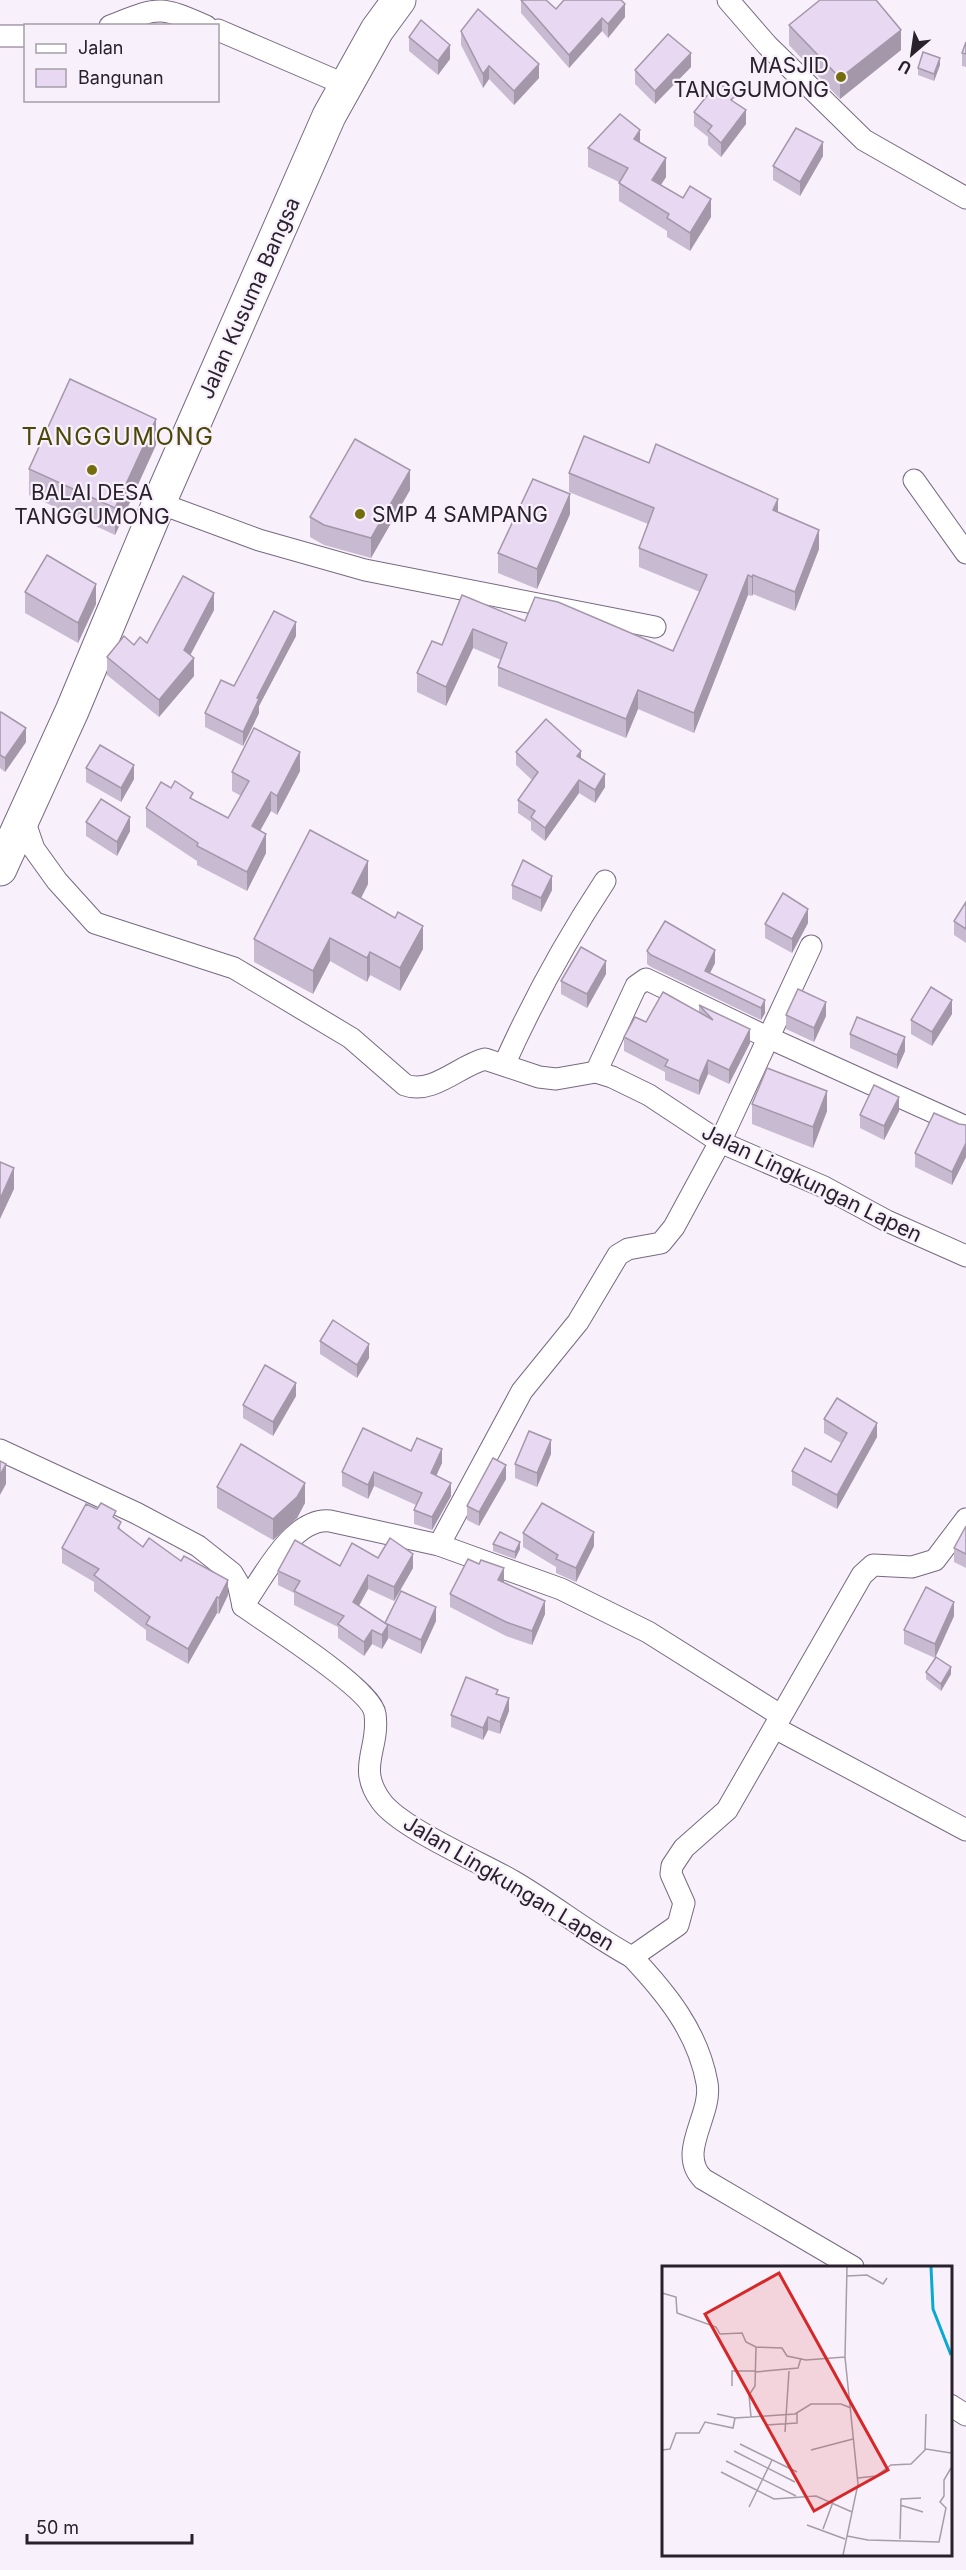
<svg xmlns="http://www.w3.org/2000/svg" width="966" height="2570" viewBox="0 0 966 2570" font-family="Inter,sans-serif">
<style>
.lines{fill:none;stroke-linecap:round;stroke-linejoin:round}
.minor-casing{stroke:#786980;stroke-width:23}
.primary-casing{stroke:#786980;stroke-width:35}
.minor{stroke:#fff;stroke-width:21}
.primary{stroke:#fff;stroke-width:33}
.wall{fill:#c8bad0}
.shaded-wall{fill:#a397a9}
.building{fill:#e9d8f2;stroke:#a397a9;stroke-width:1.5}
.poi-dot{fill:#736d0c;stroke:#f8f1fc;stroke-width:2}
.labels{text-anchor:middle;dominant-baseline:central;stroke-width:4.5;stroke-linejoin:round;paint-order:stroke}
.poi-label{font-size:21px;fill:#29222c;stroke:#f8f1fc;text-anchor:end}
.street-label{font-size:21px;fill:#29222c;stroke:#f8f1fc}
.quarter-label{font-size:24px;letter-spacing:1.5px;fill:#4b4705;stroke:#f8f1fc}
.inset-river{fill:none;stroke:#07aad0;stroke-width:3}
.inset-road{fill:none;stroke:#a59ea9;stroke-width:1.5}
.view{fill:#d62828;fill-opacity:0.15;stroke:#d62828;stroke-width:3}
.inset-edge{fill:none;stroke:#29222c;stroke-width:3}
</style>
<rect width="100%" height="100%" fill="#f8f1fc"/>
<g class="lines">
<g class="minor-casing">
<g id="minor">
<polyline points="728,0 767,45 864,140 966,198"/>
<path d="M110 26C159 7 158 5 206 26"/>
<polyline points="218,30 346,85"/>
<polyline points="0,36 26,36"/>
<polyline points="914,480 966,553"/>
<polyline points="159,503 259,540 365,570 655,627"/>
<path d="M24 820 34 849 57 881 95 923 234 968 351 1038 405 1085C433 1095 460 1065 485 1059L539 1077 556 1079 596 1072 612 1077 649 1095 720 1142 824 1187 887 1221 966 1256"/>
<path d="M504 1065C534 998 564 943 605 881"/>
<polyline points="596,1072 636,986 646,979 767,1037 964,1126"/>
<path d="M0 1450 136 1513 198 1546 232 1573 238 1583 243 1606C268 1624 372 1689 375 1714 380 1749 356 1767 381 1801 400 1828 482 1863 513 1881 554 1905 591 1935 632 1957L678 1925 684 1903 671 1874 672 1866 684 1848 727 1810 862 1575 873 1565 912 1567 935 1560 966 1519"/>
<polyline points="439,1545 522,1391 578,1322 618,1255 628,1249 661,1243 674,1227 720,1142 811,946"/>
<path d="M243 1606C263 1578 292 1517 330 1521L439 1545 561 1589 648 1632 780 1715"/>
<polyline points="775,1728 966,1830"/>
<path d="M632 1957C666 1993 698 2032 707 2083 713 2115 676 2152 703 2179L853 2267"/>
<polyline points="950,2405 966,2415"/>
</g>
</g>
<g class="primary-casing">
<polyline id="primary" points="0,869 72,711 159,503 329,116 377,30 399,0"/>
</g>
<use href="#minor" class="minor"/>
<use href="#primary" class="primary"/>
</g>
<g class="wall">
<polygon points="521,0 556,9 625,17 608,38 602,31 569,68 521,13"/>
<polygon points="789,25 901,50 840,99 789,45"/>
<polygon points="461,31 539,78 514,105 489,79 483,88 461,45"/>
<polygon points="409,37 450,59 438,75 409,51"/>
<polygon points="966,42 966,67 962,66 962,53"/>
<polygon points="940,65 934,81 918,75 918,68"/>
<polygon points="691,67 655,104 635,84 635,70"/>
<polygon points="735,103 746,124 721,157 708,145 708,137 694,126 694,112"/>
<polygon points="640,143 666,177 661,185 711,217 690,251 667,237 667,231 619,201 619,182 588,167 588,148"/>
<polygon points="823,156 800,196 773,180 773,166"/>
<polygon points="156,445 115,535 29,495 29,469"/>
<polygon points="649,463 778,512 819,549 795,611 753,594 752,596 748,595 694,733 638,709 626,738 498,686 498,667 501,660 473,648 446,706 417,692 417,673 442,645 462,595 525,621 673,651 700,592 639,567 639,548 648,524 569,492 569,473"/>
<polygon points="410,490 371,558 324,545 310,537 310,517"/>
<polygon points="570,514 537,589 498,573 498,553"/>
<polygon points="25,592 96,604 78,643 25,613"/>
<polygon points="214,610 190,655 194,676 159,717 107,675 107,657 134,645 147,643"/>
<polygon points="296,636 259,706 259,713 243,746 205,727 205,713 234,686"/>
<polygon points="0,713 26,742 5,772 0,768"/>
<polygon points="516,752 581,759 605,787 595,803 579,793 545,841 531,830 531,822 518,813 518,800 532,780 516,765"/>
<polygon points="86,768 134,779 121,802 86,782"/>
<polygon points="300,771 277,815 271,811 260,831 266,853 247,891 197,865 197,861 146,827 146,808 193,800 228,818 241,796 232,791 232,772"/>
<polygon points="86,822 130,831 117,856 86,836"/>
<polygon points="368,884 361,898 423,949 400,991 370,975 367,982 330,961 313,994 254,962 254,939"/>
<polygon points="512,885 552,890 541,912 512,899"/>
<polygon points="966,902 966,943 954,935 954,921"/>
<polygon points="808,923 792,953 765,938 765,924"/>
<polygon points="647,951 715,963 710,973 765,1000 765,1013 761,1020 651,967 647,964"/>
<polygon points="606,974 587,1008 561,994 561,981"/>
<polygon points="699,1005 750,1043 729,1084 708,1074 699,1095 665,1080 665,1072 624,1051 624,1037 646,1022 699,1012"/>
<polygon points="952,1014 932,1046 911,1034 911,1020"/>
<polygon points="786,1015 826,1016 814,1042 786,1029"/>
<polygon points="850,1034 905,1051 897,1069 850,1048"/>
<polygon points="752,1104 827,1111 813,1148 752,1124"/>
<polygon points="899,1111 884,1140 860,1128 860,1115"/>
<polygon points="959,1124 966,1125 966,1157 952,1185 915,1167 915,1153"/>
<polygon points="320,1341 369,1358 357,1378 320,1354"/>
<polygon points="296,1396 273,1436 243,1418 243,1405"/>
<polygon points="824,1419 877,1437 837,1509 792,1485 792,1471 831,1462 841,1443 824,1433"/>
<polygon points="411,1451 442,1463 436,1476 451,1496 432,1530 414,1524 414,1510 416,1505 374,1486 368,1499 342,1486 342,1472"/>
<polygon points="551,1454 537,1487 515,1478 515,1464"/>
<polygon points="506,1479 479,1526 467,1520 467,1506"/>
<polygon points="217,1487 305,1503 297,1518 273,1540 217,1508"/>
<polygon points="116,1519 121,1530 143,1547 228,1595 219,1614 217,1613 188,1664 146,1640 146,1630 94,1591 94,1582 62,1563 62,1548"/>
<polygon points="966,1526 966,1568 954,1562 954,1548"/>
<polygon points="523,1533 594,1546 576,1582 556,1573 556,1567 523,1547"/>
<polygon points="493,1544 520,1549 515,1559 493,1551"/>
<polygon points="378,1558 413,1568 394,1601 368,1589 359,1606 385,1624 436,1621 421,1654 388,1638 382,1649 372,1644 364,1656 338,1638 338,1627 294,1605 294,1593 278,1585 278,1571 340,1566"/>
<polygon points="504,1582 545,1614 532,1645 506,1636 450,1607 450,1594"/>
<polygon points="954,1616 935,1658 904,1644 904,1630"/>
<polygon points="926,1672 951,1674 941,1691 926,1679"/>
<polygon points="498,1695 509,1711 500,1734 488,1730 483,1740 451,1727 451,1715"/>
</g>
<g class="shaded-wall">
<polygon points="625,4 625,17 608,38 608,24"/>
<polygon points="602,18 602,31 569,68 569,55"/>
<polygon points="901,30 901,50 840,99 840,78"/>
<polygon points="450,45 450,59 438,75 438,61"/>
<polygon points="691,53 691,67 655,104 655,91"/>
<polygon points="940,58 940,65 934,81 934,74"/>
<polygon points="539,64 539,78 514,105 514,91"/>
<polygon points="489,66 489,79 483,88 483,74"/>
<polygon points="746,110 746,124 721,157 721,143"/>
<polygon points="640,130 640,149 634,139"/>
<polygon points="823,142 823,156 800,196 800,182"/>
<polygon points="666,158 666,177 652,198 652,180"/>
<polygon points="711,199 711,217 690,251 690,233"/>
<polygon points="156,419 156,445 115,535 115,508"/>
<polygon points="410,470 410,490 371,558 371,538"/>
<polygon points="570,494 570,514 537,589 537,569"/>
<polygon points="778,499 778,518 773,510"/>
<polygon points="819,530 819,549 795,611 795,592"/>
<polygon points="748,575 748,595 694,733 694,713"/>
<polygon points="753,575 753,594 752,596 752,577"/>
<polygon points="96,584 96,604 78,643 78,623"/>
<polygon points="214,593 214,610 184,667 184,650"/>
<polygon points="296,622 296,636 259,706 259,713 243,746 243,732 257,698"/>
<polygon points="473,629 473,648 446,706 446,687"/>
<polygon points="194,658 194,676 159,717 159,700"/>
<polygon points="638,690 638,709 626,738 626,719"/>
<polygon points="26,728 26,742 5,772 5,758"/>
<polygon points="581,751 581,764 577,756"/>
<polygon points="300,752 300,771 277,815 277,796"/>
<polygon points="134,765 134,779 121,802 121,788"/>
<polygon points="605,774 605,787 595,803 595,790"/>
<polygon points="579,780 579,793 545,841 545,828"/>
<polygon points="271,792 271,811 252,845 252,826"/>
<polygon points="130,817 130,831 117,856 117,842"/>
<polygon points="266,834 266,853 247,891 247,872"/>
<polygon points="368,861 368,884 352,916 352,893"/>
<polygon points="552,876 552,890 541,912 541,898"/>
<polygon points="808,909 808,923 792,953 792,939"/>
<polygon points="423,926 423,949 400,991 400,968"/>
<polygon points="330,938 330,961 313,994 313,971"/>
<polygon points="715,950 715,963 706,981 705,971"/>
<polygon points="370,952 370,975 367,982 367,958"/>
<polygon points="606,961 606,974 587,1008 587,994"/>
<polygon points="765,1000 765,1013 761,1020 761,1008"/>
<polygon points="952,1000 952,1014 932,1046 932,1032"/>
<polygon points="826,1002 826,1016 814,1042 814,1028"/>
<polygon points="750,1029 750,1043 729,1084 729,1070"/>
<polygon points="905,1037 905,1051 897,1069 897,1055"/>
<polygon points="708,1060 708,1074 699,1095 699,1081"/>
<polygon points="827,1091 827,1111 813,1148 813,1127"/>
<polygon points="899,1097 899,1111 884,1140 884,1126"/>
<polygon points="966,1143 966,1157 952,1185 952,1172"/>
<polygon points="14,1168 14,1189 0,1219 0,1199"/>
<polygon points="369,1344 369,1358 357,1378 357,1365"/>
<polygon points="296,1383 296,1396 273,1436 273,1422"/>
<polygon points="877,1423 877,1437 837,1509 837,1495"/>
<polygon points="551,1440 551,1454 537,1487 537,1473"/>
<polygon points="442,1449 442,1463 431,1487 431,1473"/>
<polygon points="6,1464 6,1484 0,1495 0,1475"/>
<polygon points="506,1465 506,1479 479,1526 479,1512"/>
<polygon points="374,1472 374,1486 368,1499 368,1485"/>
<polygon points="305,1483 305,1503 297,1518 273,1540 273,1519"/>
<polygon points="451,1483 451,1496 432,1530 432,1517"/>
<polygon points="594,1532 594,1546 576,1582 576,1568"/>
<polygon points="520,1542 520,1549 515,1559 515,1552"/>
<polygon points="413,1554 413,1568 394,1601 394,1587"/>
<polygon points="504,1568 504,1582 498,1594 498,1580"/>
<polygon points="368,1575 368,1589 353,1616 353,1602"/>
<polygon points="228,1580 228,1595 219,1614 219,1598"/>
<polygon points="217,1597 217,1613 188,1664 188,1649"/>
<polygon points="545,1601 545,1614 532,1645 532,1631"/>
<polygon points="954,1602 954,1616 935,1658 935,1644"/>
<polygon points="436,1607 436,1621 421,1654 421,1640"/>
<polygon points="388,1625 388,1639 382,1649 382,1635"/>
<polygon points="372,1630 372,1644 364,1656 364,1642"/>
<polygon points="951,1667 951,1674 941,1691 941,1684"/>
<polygon points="509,1698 509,1711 500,1734 500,1722"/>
<polygon points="488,1717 488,1730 483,1740 483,1728"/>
</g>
<g class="building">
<polygon points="521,0 546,0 556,9 564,0 621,0 625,4 608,24 602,18 569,55"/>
<polygon points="820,0 876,0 901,30 840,78 789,25"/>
<polygon points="478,9 539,64 514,91 489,66 483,74 461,31"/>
<polygon points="421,20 450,45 438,61 409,37"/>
<polygon points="668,34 691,53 655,91 635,70"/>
<polygon points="966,42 966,54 962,53"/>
<polygon points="923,52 940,58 934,74 918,68"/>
<polygon points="718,82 735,96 731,100 746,110 721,143 708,131 712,126 694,112"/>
<polygon points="620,114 640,130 634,139 666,158 652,180 683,198 690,186 711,199 690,233 667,218 669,214 619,183 628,168 588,148"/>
<polygon points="796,128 823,142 800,182 773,166"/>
<polygon points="70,379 156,419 115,508 29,469"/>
<polygon points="584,436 649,463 656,444 778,499 773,510 819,530 795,592 753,575 752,577 748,575 694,713 638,690 626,719 498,667 507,643 473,629 446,687 417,673 432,641 442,645 462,595 525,621 535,597 558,602 673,651 707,575 639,548 654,508 569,473"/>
<polygon points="355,439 410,470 371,538 324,525 310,517"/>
<polygon points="533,479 570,494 537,569 498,553"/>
<polygon points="47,555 96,584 78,623 25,592"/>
<polygon points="183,576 214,593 184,650 194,658 159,700 107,657 124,636 134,645 140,637 147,643"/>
<polygon points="274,611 296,622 257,698 259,699 243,732 205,713 221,680 234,686"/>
<polygon points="1,712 26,728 5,758 0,755 0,713"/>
<polygon points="546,719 581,751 577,756 605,774 595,790 579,780 545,828 531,817 535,811 518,800 538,772 516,752"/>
<polygon points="254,728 300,752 277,796 271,792 252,826 266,834 247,872 197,846 198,843 146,808 161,782 171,788 175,781 193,793 190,798 228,818 249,781 232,772"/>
<polygon points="100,745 134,765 121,788 86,768"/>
<polygon points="101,799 130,817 117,842 86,822"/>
<polygon points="310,830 368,861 352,893 395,918 398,912 423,926 400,968 370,952 367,958 330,938 313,971 254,939"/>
<polygon points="523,860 552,876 541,898 512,885"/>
<polygon points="783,893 808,909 792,939 765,924"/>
<polygon points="966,902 966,929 954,921"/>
<polygon points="665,921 715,950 705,971 765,1000 761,1008 651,955 647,951"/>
<polygon points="581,947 606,961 587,994 561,981"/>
<polygon points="931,987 952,1000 932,1032 911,1020"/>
<polygon points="798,989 826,1002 814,1028 786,1015"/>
<polygon points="663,992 713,1020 699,1005 750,1029 729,1070 708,1060 699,1081 665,1066 668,1060 624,1037 635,1017 646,1022"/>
<polygon points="857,1017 905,1037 897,1055 850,1034"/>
<polygon points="767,1068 827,1091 813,1127 752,1104"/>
<polygon points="874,1085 899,1097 884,1126 860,1115"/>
<polygon points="934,1113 959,1124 966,1125 966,1143 952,1172 915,1153"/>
<polygon points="0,1162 14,1168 0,1199"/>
<polygon points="333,1320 369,1344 357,1365 320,1341"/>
<polygon points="265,1365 296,1383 273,1422 243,1405"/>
<polygon points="837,1398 877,1423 837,1495 792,1471 805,1448 831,1462 847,1433 824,1419"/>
<polygon points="363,1428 411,1451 417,1438 442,1449 431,1473 451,1483 432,1517 414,1510 422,1493 374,1472 368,1485 342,1472"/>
<polygon points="529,1431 551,1440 537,1473 515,1464"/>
<polygon points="241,1444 305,1483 297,1497 273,1519 217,1487"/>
<polygon points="493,1458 506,1465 479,1512 467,1506"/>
<polygon points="0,1461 6,1464 0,1475"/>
<polygon points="101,1503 116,1511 113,1517 121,1522 118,1528 143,1547 149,1538 181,1561 184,1556 228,1580 219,1598 217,1597 188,1649 146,1624 150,1617 94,1575 99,1569 62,1548 86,1504 97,1509"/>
<polygon points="542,1503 594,1532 576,1568 556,1559 558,1555 523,1533"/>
<polygon points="966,1526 966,1554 954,1548"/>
<polygon points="500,1532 520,1542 515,1552 493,1544"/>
<polygon points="390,1538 413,1554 394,1587 368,1575 353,1602 388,1625 382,1635 372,1630 364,1642 338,1624 344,1616 294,1591 300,1581 278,1571 295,1540 340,1566 352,1543 378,1558"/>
<polygon points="468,1559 479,1564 481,1560 504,1568 498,1580 545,1601 532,1631 506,1622 450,1594"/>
<polygon points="926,1587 954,1602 935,1644 904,1630"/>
<polygon points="401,1591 436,1607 421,1640 385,1623"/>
<polygon points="936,1657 951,1667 941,1684 926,1672"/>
<polygon points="466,1677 498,1690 496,1694 509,1698 500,1722 488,1717 483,1728 451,1715"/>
</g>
<g class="poi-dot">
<circle cx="841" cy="77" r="6"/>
<circle cx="92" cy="470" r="6"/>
<circle cx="360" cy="514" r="6"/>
</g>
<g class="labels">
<g class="poi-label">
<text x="829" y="65">MASJID<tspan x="829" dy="24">TANGGUMONG</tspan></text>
<text x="92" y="492" text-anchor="middle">BALAI DESA<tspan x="92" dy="24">TANGGUMONG</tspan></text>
<text x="372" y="514" text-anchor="start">SMP 4 SAMPANG</text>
</g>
<g class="street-label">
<text transform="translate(249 298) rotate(-66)">Jalan Kusuma Bangsa</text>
<text transform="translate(812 1183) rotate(26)">Jalan Lingkungan Lapen</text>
<text transform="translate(509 1883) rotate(31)">Jalan Lingkungan Lapen</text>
</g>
<g class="quarter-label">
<text x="118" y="436">TANGGUMONG</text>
</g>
</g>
<g transform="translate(662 2266)">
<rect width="290" height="290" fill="#f8f1fc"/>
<path class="inset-river" d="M269 1 271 43 289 89"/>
<path class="inset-road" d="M185 10 205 9 221 18 225 12M0 27 14 31 15 47 54 61 58 68 80 67 84 76 94 81M183 91 144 94 125 90 120 82 94 81 93 120 87 129 89 151 133 148 149 138H179L189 142M93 106 136 102 139 92M70 120V105H93M55 148 73 152M104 159 135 157V147M123 166 127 105M78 178 135 206M0 184 8 183 14 167H37L43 156 71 162 73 152 89 151M149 184 191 173M263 184 264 148M72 185 133 216M64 195 134 230M59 206 112 233 154 230 190 246M196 212 214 210 229 199 249 198 264 183 289 187M238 239 261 246M87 241 110 194M145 259 183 273M161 263 171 236M185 270 206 274 277 276 284 242 278 236 282 230V214L289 202M238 273 239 233 259 232M181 289 196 218 183 91 185 1"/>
<path class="view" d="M117 7 226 204 152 245 43 48Z"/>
<rect width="290" height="290" class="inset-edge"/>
</g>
<rect x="24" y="24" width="195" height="78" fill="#f8f1fc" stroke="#a59ea9" stroke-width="1.5"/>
<rect x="36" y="44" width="30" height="9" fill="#ffffff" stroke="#a59ea9" stroke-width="1.5"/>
<text x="78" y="54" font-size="18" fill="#29222c">Jalan</text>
<rect x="36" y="69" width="30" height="18" fill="#e9d8f2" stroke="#a59ea9" stroke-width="1.5"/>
<text x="78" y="84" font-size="18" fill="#29222c">Bangunan</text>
<g transform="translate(912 54) rotate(209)" stroke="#f8f1fc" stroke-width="4.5" paint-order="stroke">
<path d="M0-4.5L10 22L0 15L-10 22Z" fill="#29222c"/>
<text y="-9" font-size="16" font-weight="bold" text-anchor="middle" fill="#29222c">U</text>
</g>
<path d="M27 2534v9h165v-9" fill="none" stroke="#29222c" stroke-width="3"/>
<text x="36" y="2534" font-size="18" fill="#29222c" stroke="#f8f1fc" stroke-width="4.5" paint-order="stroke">50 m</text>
</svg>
